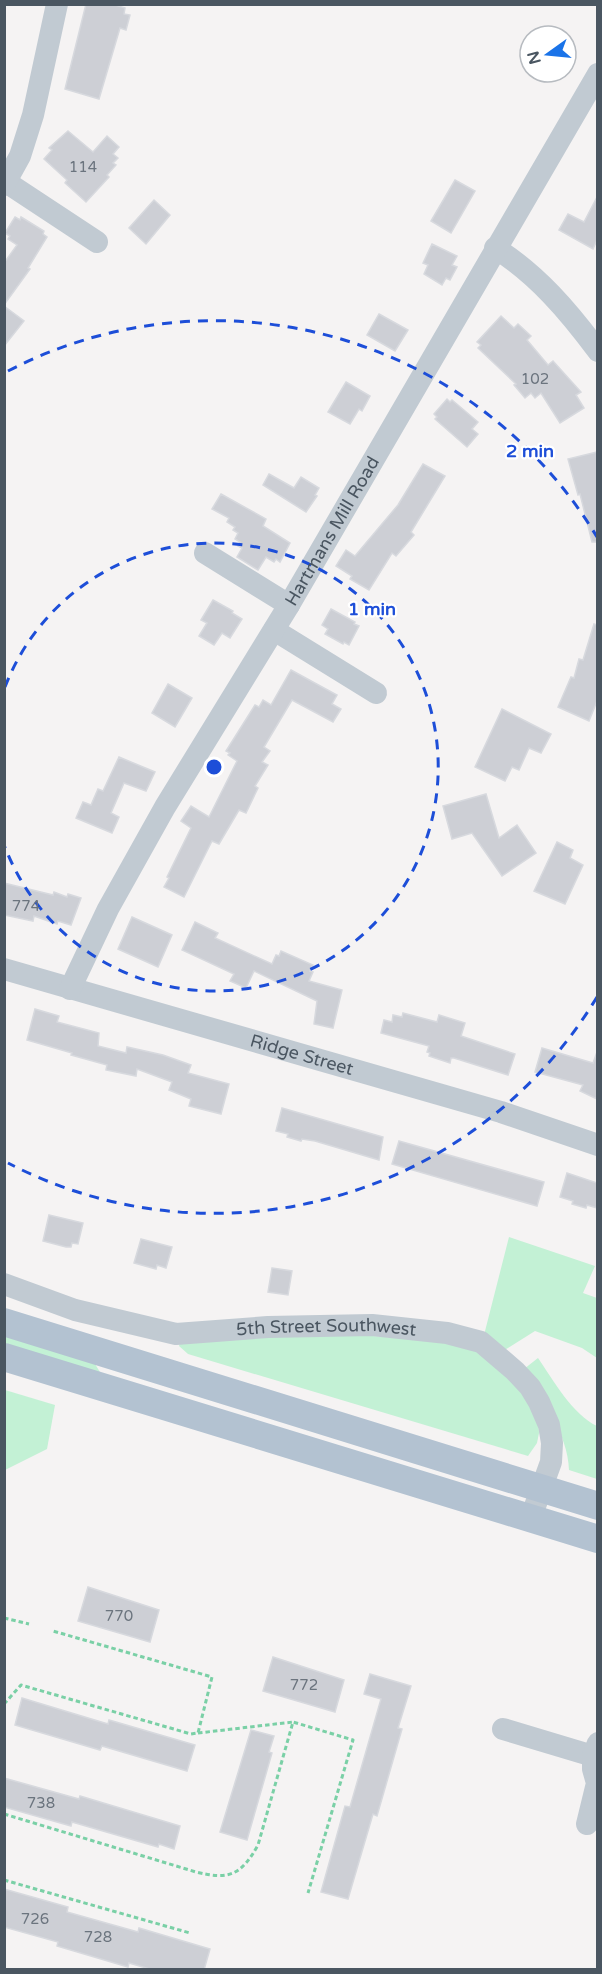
<svg xmlns="http://www.w3.org/2000/svg" width="602" height="1974" viewBox="0 0 602 1974" font-family="'Varela Round',sans-serif">
<style>
.green{fill:#c3f1d5}
.building{fill:#cdcfd5;stroke:#d7d9de;stroke-width:1.5}
.lines{fill:none;stroke-linecap:round;stroke-linejoin:round}
.path{stroke:#7ad0a6;stroke-width:3;stroke-dasharray:4.5 3;stroke-linecap:butt}
.minor{stroke:#c1cad2;stroke-width:22}
.major{stroke:#b3c2d1;stroke-width:28}
.ring{fill:none;stroke:#1d4ed8;stroke-width:3;stroke-dasharray:10 8}
.labels{text-anchor:middle;dominant-baseline:central;stroke-width:4.5;stroke-linejoin:round;paint-order:stroke}
.number-label{font-size:15px;fill:#6b747e}
.street-label{font-size:18px;fill:#4a5661;stroke:#fff}
.centre{fill:#1d4ed8;stroke:#fff;stroke-width:3}
.ring-label{font-size:18px;text-anchor:middle;font-weight:bold;fill:#1d4ed8;stroke:#fff;stroke-width:4.5;stroke-linejoin:round;paint-order:stroke}
</style>
<rect width="100%" height="100%" fill="#f5f3f3"/>
<g class="green">
<polygon points="509,1237 595,1266 583,1293 597,1298 597,1358 582,1348 535,1331 503,1351 483,1339"/>
<polygon points="4,1331 95,1364 103,1377 5,1347"/>
<polygon points="323,1332 472,1344 514,1378 538,1415 539,1433 537,1443 528,1456 188,1354 179,1346 180,1343"/>
<path d="M538 1358C553 1380 573 1415 597 1426V1479L569 1470C568 1433 541 1400 524 1369Z"/>
<polygon points="5,1390 55,1405 47,1449 5,1470"/>
</g>
<g class="building">
<polygon points="86,4 112,4 125,8 124,14 130,15 126,30 120,28 99,99 65,89"/>
<polygon points="68,131 93,152 107,136 119,147 113,154 118,158 113,163 116,165 107,175 109,177 86,202 65,183 67,180 44,159 52,150 49,148"/>
<polygon points="455,180 475,191 451,233 431,221"/>
<polygon points="597,197 597,240 593,249 559,230 568,214 584,222"/>
<polygon points="154,200 170,215 146,244 129,228"/>
<polygon points="15,217 20,220 21,217 44,231 43,234 47,237 28,268 30,269 4,305 4,263 17,245 8,239 10,236 5,233"/>
<polygon points="432,244 457,256 452,265 457,267 450,280 446,278 442,285 424,274 428,265 423,263"/>
<polygon points="4,306 24,321 4,346"/>
<polygon points="379,314 408,330 395,351 367,335"/>
<polygon points="501,316 514,328 518,324 531,336 527,340 548,365 553,361 581,392 576,395 584,408 560,423 541,393 535,398 531,393 525,398 514,385 516,384 478,348 481,345 477,342"/>
<polygon points="346,382 370,396 362,411 359,409 350,424 328,412"/>
<polygon points="447,399 450,402 452,400 478,422 472,429 478,434 467,447 435,419 437,417 434,414"/>
<polygon points="597,452 597,542 592,542 580,494 578,495 568,459"/>
<polygon points="423,464 445,476 411,532 414,535 396,556 392,553 369,590 350,579 352,576 336,566 346,550 355,556 398,505"/>
<polygon points="269,474 294,488 301,477 319,488 315,495 317,496 306,512 263,485"/>
<polygon points="221,494 266,519 263,526 290,543 280,562 276,559 274,562 266,557 258,570 237,557 242,548 238,546 240,542 235,539 238,533 233,530 235,527 227,522 229,518 212,509"/>
<polygon points="213,600 233,611 232,613 242,619 230,638 222,633 214,645 199,636 207,623 201,620"/>
<polygon points="331,609 355,622 354,624 359,626 349,645 344,642 343,644 325,634 328,629 322,625"/>
<polygon points="594,624 597,625 597,701 589,721 558,707 571,677 574,678 579,659 583,660"/>
<polygon points="291,670 337,695 332,704 341,709 333,722 292,700 264,747 270,751 262,762 268,765 255,786 258,788 246,813 239,810 219,844 212,841 184,897 164,887 169,878 167,877 191,828 181,821 191,806 209,817 237,761 228,755 230,753 226,751 255,705 259,707 263,700 271,705"/>
<polygon points="168,684 192,698 175,727 152,713"/>
<polygon points="502,709 551,734 541,753 529,748 519,770 512,767 505,781 475,767"/>
<polygon points="119,757 155,772 146,791 124,783 111,813 119,817 112,833 76,818 83,802 91,805 98,789 103,791"/>
<polygon points="486,794 499,838 517,825 536,853 502,876 472,833 452,839 443,806"/>
<polygon points="557,842 573,850 570,858 583,865 565,904 534,891"/>
<polygon points="4,883 53,895 54,892 67,897 68,894 81,898 71,925 58,921 57,924 34,916 33,921 4,915"/>
<polygon points="132,917 172,935 158,967 118,949"/>
<polygon points="195,922 218,933 215,938 272,964 276,955 279,956 281,951 313,965 310,971 313,972 309,981 342,990 333,1028 314,1024 317,1001 254,971 246,988 230,981 234,974 182,950"/>
<polygon points="35,1009 59,1016 57,1022 99,1033 98,1046 126,1053 127,1047 163,1055 191,1065 188,1073 229,1084 221,1114 189,1106 191,1099 169,1090 172,1082 137,1069 136,1076 106,1070 107,1065 71,1055 72,1053 27,1040"/>
<polygon points="403,1013 437,1022 439,1015 465,1023 461,1036 515,1054 508,1075 454,1058 451,1058 450,1063 429,1056 430,1053 427,1052 429,1046 381,1033 384,1020 392,1022 393,1015 402,1017"/>
<polygon points="542,1048 593,1063 597,1052 597,1099 580,1091 583,1085 535,1072"/>
<polygon points="282,1108 383,1137 379,1160 315,1141 302,1139 301,1141 287,1137 288,1134 276,1131"/>
<polygon points="399,1141 544,1182 537,1206 392,1164"/>
<polygon points="567,1173 597,1183 597,1208 587,1205 586,1208 572,1204 573,1201 560,1197"/>
<polygon points="49,1215 83,1223 78,1244 72,1243 71,1247 66,1247 43,1241"/>
<polygon points="141,1239 172,1247 166,1268 157,1265 156,1269 134,1263"/>
<polygon points="272,1268 292,1271 288,1295 268,1292"/>
<polygon points="88,1587 159,1610 150,1642 78,1621"/>
<polygon points="273,1657 344,1680 335,1712 263,1691"/>
<polygon points="370,1674 411,1686 398,1728 402,1729 377,1816 373,1814 348,1899 321,1892 345,1806 350,1807 381,1699 364,1694"/>
<polygon points="22,1698 108,1724 109,1720 195,1745 187,1771 102,1746 100,1750 15,1725"/>
<polygon points="251,1730 274,1736 269,1752 272,1753 247,1840 220,1832"/>
<polygon points="4,1778 79,1799 80,1796 180,1826 174,1849 159,1844 158,1847 72,1822 71,1826 4,1807"/>
<polygon points="4,1889 68,1907 67,1912 138,1932 139,1928 210,1949 204,1970 153,1970 129,1963 128,1967 57,1946 58,1942 4,1927"/>
</g>
<g class="lines">
<g class="path">
<polyline points="4,1618 29,1624"/>
<polyline points="4,1704 21,1685 191,1734 198,1733 212,1677 53,1631"/>
<polyline points="198,1733 293,1722"/>
<path d="M4 1814 196 1872C228 1880 241 1876 258 1845L293 1722 353 1740 308 1893"/>
<polyline points="4,1880 190,1933"/>
</g>
<g class="minor">
<polyline points="6,182 97,242"/>
<polyline points="4,185 20,156 33,115 57,4"/>
<path d="M495 248C537 274 569 312 598 351"/>
<polyline points="205,553 289,605"/>
<polyline points="274,630 376,693"/>
<path id="s1" d="M4 969 501 1112 598 1145"/>
<path id="s2" d="M70 989 108 909 165 807 289 605 598 74"/>
<path id="s3" d="M4 1284 75 1310 176 1334 268 1327 372 1325 447 1333 481 1342 515 1371 530 1387 539 1402 549 1425 552 1443 551 1462 530 1520"/>
<polyline points="503,1729 593,1756"/>
<polyline points="587,1824 597,1783 593,1769 593,1756 598,1743"/>
</g>
<g class="major">
<polyline points="4,1322 598,1506"/>
<polyline points="4,1357 598,1539"/>
</g>
</g>
<g class="ring">
<path d="M5 687A224 224 0 1 1 5 847"/>
<path d="M597 997A447 447 0 0 1 8 1163M8 371A447 447 0 0 1 597 537"/>
</g>
<g class="labels">
<g class="number-label">
<text x="83" y="167">114</text>
<text x="535" y="379">102</text>
<text x="26" y="906">774</text>
<text x="119" y="1616">770</text>
<text x="304" y="1685">772</text>
<text x="41" y="1803">738</text>
<text x="35" y="1919">726</text>
<text x="98" y="1937">728</text>
</g>
<g class="street-label">
<text stroke="none"><textPath href="#s2" startOffset="528">Hartmans Mill Road</textPath></text>
<text stroke="none"><textPath href="#s1" startOffset="310">Ridge Street</textPath></text>
<text stroke="none"><textPath href="#s3" startOffset="330">5th Street Southwest</textPath></text>
</g>
</g>
<circle cx="214" cy="767" r="9" class="centre"/>
<g class="ring-label">
<text x="530" y="457">2 min</text>
<text x="372" y="615">1 min</text>
</g>
<rect width="602" height="1974" fill="none" stroke="#4a5661" stroke-width="12"/>
<g transform="translate(548 54) rotate(255)"><circle r="28" fill="#ffffff" stroke="#b7bbc0" stroke-width="1.5"/>
<path d="M0-4.5L10 22L0 15L-10 22Z" fill="#1a73e8"/>
<text y="-9" font-size="16" font-weight="bold" text-anchor="middle" fill="#4a5661">N</text>
</g>
</svg>
